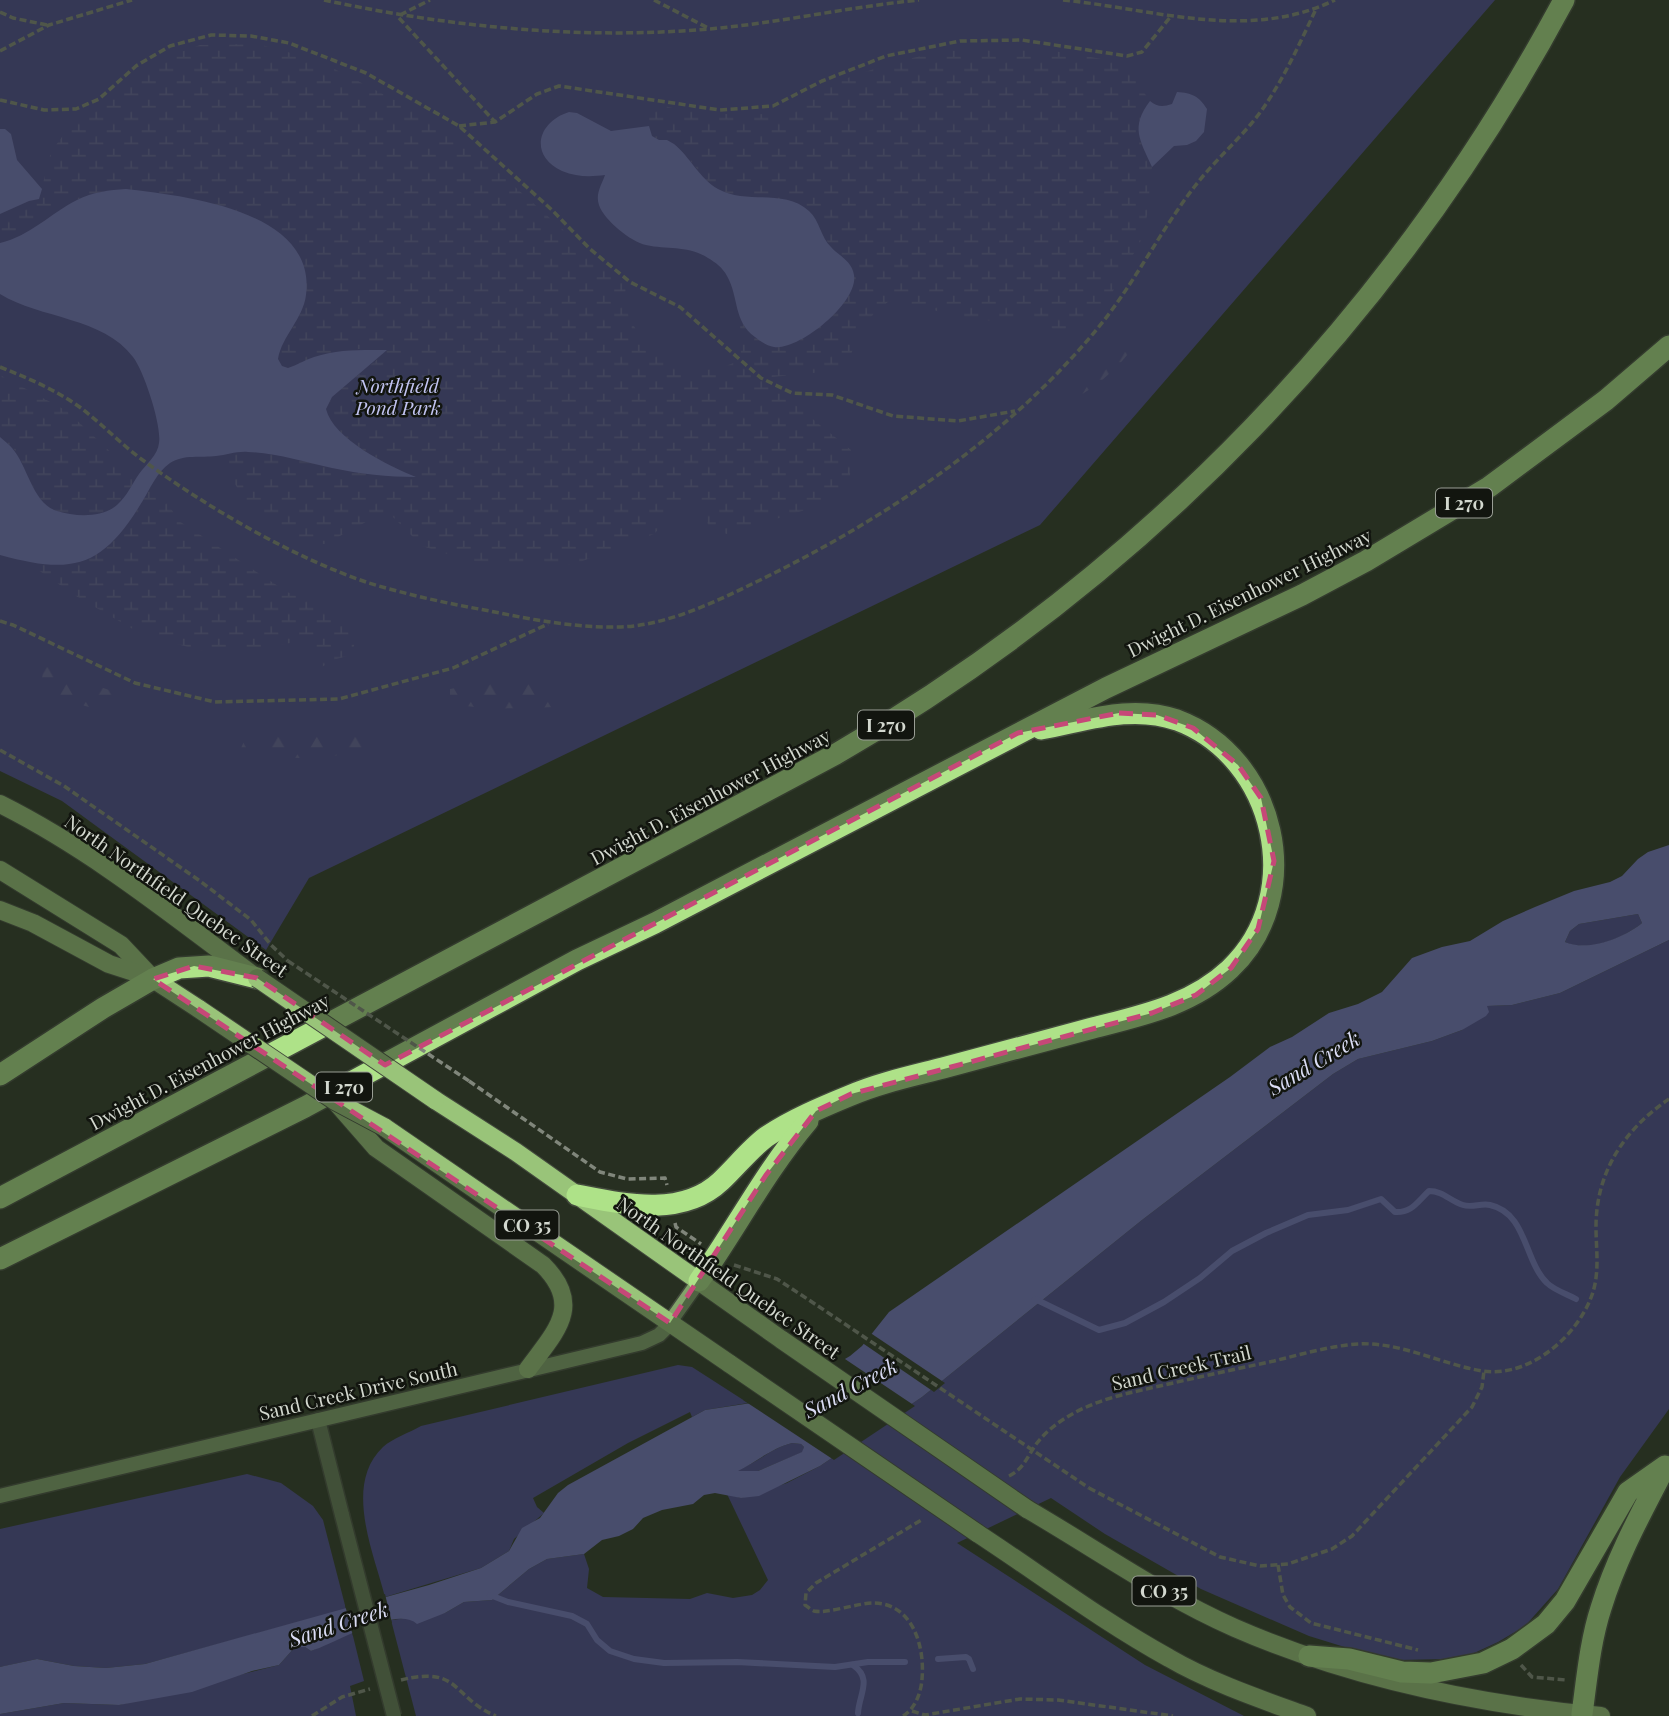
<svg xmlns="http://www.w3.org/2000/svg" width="1669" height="1716" viewBox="0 0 1669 1716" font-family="'Playfair Display',serif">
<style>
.green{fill:#484394}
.forest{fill:url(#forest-firs)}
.wetland{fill:url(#wetland-marsh)}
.water{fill:#7271c7;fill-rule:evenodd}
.pier{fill:#272f21}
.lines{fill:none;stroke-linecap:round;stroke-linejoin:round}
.stream{stroke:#7271c7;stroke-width:6}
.street-casing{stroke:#434a3d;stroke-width:17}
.secondary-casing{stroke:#434a3d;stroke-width:17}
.primary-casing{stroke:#434a3d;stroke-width:20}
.highway-casing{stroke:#434a3d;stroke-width:24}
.path{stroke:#80867b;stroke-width:3.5;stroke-dasharray:7 3.5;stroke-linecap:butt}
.street{stroke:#637854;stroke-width:14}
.secondary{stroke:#82a36a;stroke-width:14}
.primary{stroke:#99c479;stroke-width:18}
.highway{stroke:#aee288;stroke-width:21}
.street-bridge-casing{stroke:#434a3d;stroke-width:17;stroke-linecap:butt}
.primary-bridge-casing{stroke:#434a3d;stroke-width:20;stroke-linecap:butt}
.path-bridge{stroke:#80867b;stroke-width:3.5;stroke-dasharray:7 3.5;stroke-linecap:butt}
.street-bridge{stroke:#637854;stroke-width:14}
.primary-bridge{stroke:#99c479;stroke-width:18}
.marked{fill:none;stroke:#c64878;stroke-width:5;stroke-dasharray:14 9;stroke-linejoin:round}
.labels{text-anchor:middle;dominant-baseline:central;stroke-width:5;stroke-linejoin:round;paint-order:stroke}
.shield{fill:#12150f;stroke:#999e95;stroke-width:2}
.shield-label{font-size:18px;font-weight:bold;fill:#d3d8cf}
.park-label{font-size:19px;font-style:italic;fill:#c2c4f2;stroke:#12150f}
.street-label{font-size:19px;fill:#d3d8cf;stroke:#12150f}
.water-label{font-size:21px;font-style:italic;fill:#dbddf5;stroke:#12150f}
</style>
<defs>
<pattern id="forest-firs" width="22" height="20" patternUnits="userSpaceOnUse" patternTransform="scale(1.75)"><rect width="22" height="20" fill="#484394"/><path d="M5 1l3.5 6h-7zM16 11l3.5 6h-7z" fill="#625da2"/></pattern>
<pattern id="wetland-marsh" width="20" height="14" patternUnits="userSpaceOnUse" patternTransform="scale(1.75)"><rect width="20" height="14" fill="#484394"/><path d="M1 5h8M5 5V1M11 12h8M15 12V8" fill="none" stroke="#625da2"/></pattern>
</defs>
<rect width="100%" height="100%" fill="#272f21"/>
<g class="green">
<polygon points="0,0 1495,0 1040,525 309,878 266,950 62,801 0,771"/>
<path d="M1638 914 1642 923C1624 938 1588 953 1565 942L1570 931 1579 924Z"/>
<polygon points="1669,940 1669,1409 1620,1477 1558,1589 1525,1626 1498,1642 1472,1654 1447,1659 1398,1660 1364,1653 1309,1636 1201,1589 1105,1534 1051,1498 957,1543 1145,1665 1244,1716 416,1716 391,1620 445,1613 464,1602 492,1600 529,1569 547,1559 584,1554 589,1569 587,1588 603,1597 690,1599 707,1593 733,1598 752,1595 760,1590 768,1580 727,1494 741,1498 787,1483 820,1466 922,1397 1142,1220 1333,1074 1358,1059 1432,1041 1462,1030 1486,1006 1512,1005 1560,993"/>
<path d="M678 1365 692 1367 748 1403 705 1410 692 1417 690 1412 628 1443 533 1498 537 1507 544 1513 514 1539 509 1551 481 1568 385 1597C374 1553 343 1485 383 1447 393 1438 409 1433 421 1426Z"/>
<path d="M792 1443 801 1444 804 1447 803 1452 758 1471H735C756 1464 771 1448 792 1443Z"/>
<polygon points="247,1474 281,1483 313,1506 323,1520 346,1609 145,1664 106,1668 74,1666 37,1659 0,1667 0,1529"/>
<polygon points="352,1632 364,1681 350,1686 356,1716 0,1716 0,1714 64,1703 119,1705 279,1665 295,1647 305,1647 311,1651"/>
</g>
<g class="forest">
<path d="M1124 333 1135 334C1134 339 1134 345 1131 350 1117 370 1083 399 1059 404L1055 397 1059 388 1088 373Z"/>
<path d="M51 665 87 683 116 692 119 698 117 708C93 714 57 698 42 679L43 669Z"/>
<path d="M502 679 550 684 561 700 554 707C519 708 484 711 450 703V689Z"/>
<path d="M259 731 286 737 358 735 369 740 367 750C326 759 281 763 241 748L247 735Z"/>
</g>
<g class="wetland">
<path d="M258 44 317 60 449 128 625 285C626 294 625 304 628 313 640 347 676 375 714 369 723 368 732 363 741 360L740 319 748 332 799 341 839 310 838 252 830 247 819 224 771 198 732 195 718 189 708 182 683 152 651 136 650 126 644 125 645 110 651 101C672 113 753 118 777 112 795 107 813 92 830 85 871 68 919 54 964 49 1018 43 1070 53 1123 63L1150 101 1143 110 1139 123 1138 136 1152 167 1145 233 1102 311 1062 335 1033 316 973 322 927 308 889 301 865 322 844 370 762 378 851 450 850 476 838 500 727 534 709 529 703 503 685 501 654 534 572 565 470 561 422 546 392 516 379 515 325 544 307 543 251 508 216 456C226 454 237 451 248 452 304 454 357 480 414 477 387 463 333 440 326 409 339 383 368 372 386 350L359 349 288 368 282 366 278 359C280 347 286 339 292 329 303 311 306 295 305 275L250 216 184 198 126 189 105 191 87 196 74 201 30 231 0 243V214L29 201 39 199 51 152 72 123 156 61 200 45Z"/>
<path d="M0 375 67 411 137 477C130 488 123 505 110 511 93 519 60 517 46 505 30 490 27 465 13 448 9 444 4 441 0 437Z"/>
<path d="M154 482 179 521 287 592 326 608 349 624 356 639 351 655 333 660 322 667 310 646 299 641 262 649 203 651 143 635 76 596 28 563C104 572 119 540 154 482Z"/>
</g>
<g class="water">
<path d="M1177 92C1192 93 1199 96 1207 109L1204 132 1196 141 1187 145 1174 146 1152 167C1140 140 1130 127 1150 101 1157 107 1163 107 1172 104Z"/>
<path d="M569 112 577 113 611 131 649 126 652 136 659 140H667L674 144C690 157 700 179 718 189 746 205 784 188 809 211 820 221 821 238 831 247 839 256 852 261 854 275 859 302 799 351 774 347 767 346 760 341 755 337 733 321 739 297 727 276 723 268 715 262 708 258 688 245 668 250 646 245 631 242 604 220 599 205 595 194 602 184 605 175 590 177 577 177 562 171 529 156 537 122 569 112Z"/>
<polygon points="0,129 5,129 11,134 17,160 42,189 39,199 29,201 0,214"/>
<path d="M126 189C185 196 317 210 306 295 303 319 282 336 278 359L282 366 288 368C297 365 305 360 314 357 338 349 362 350 387 350L332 397 326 409C333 439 389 466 416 477 388 477 360 474 332 468 304 462 276 453 248 452 237 451 227 455 216 456 201 458 184 454 170 463 157 472 150 489 142 502 102 568 73 575 0 555V437C4 441 9 444 12 448 28 466 32 503 57 511 76 517 104 518 118 504 127 496 132 484 139 474 146 464 158 455 159 443 162 426 144 371 133 357 103 317 41 319 0 294V243C30 236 51 213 77 200 93 192 109 190 126 189Z"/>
<path d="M1669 845V940L1560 993 1512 1005 1487 1006 1489 1012 1486 1016 1462 1030 1432 1041 1358 1059 1333 1074 1142 1220 922 1397 820 1466 759 1496 741 1498 715 1493 704 1495 693 1504 662 1510 643 1518 633 1529 619 1536 602 1540 584 1554 547 1559 529 1569 492 1600 464 1602 445 1613 417 1624C396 1605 335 1644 311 1651L305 1647H295L279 1665 252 1671 192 1692 119 1705 64 1703 0 1714V1667L4 1666 37 1659 74 1666 106 1668 145 1664 429 1585 481 1568 509 1551 522 1528 540 1518 558 1493 568 1485 705 1410 758 1402 794 1389 850 1356 862 1346 889 1312 1230 1077 1270 1047 1292 1037 1329 1013 1358 1004 1382 992 1412 958 1442 947 1470 941 1503 921 1535 907 1574 891 1610 882 1622 876 1638 859 1648 852ZM1638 914 1642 923C1624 938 1588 952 1565 942L1570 931 1579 924ZM792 1443 801 1444 804 1447 802 1452 758 1471H738C756 1462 772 1448 792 1443Z"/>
</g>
<g class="pier">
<polygon points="869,1332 945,1383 934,1392 861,1342"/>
<polygon points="842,1357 915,1406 834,1460 743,1400 758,1398 793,1386"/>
<polygon points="385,1594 392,1623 353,1636 345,1605"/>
</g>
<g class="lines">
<g class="stream">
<path d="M1035 1299 1099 1330 1125 1323 1164 1302 1200 1278 1232 1251 1266 1233 1308 1215 1348 1210 1381 1199 1395 1212C1412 1213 1417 1202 1429 1191 1443 1191 1450 1201 1463 1205 1472 1208 1481 1203 1490 1205 1527 1213 1524 1261 1547 1283 1554 1290 1567 1294 1576 1299"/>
<polyline points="490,1595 508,1602 572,1616 587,1624 597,1640 610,1651 634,1659 664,1663 737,1662 835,1667 868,1662 905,1662"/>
<polyline points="938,1659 966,1657 969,1659 973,1669"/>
<path d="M853 1665C873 1679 859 1694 858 1713"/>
</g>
<g class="street-casing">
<polyline id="street" points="318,1420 342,1515"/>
</g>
<g class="secondary-casing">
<polyline id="secondary" points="0,1496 642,1343 659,1335 665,1329 699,1281"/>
</g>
<g class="primary-casing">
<g id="primary">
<path d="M0 804C92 850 172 915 254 976"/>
<polyline points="0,870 121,945 153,979 199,1009"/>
<polyline points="0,910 33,923 109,964 149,977"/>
<polyline points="435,1100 516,1152 782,1340"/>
<path d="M335 1101 376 1148 543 1265C584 1306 555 1332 528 1369"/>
<polyline points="384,1127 730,1364"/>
<path d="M1027 1509C1096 1549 1162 1596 1235 1628 1352 1679 1475 1704 1601 1716"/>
<path d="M977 1533C1041 1575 1102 1621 1169 1658 1210 1682 1263 1700 1307 1716"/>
</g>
</g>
<g class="highway-casing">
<g id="highway">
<polyline points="0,1075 103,1008 153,979 179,968 209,966 257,978"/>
<path d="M577 1195C623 1204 682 1218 721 1181 736 1167 750 1149 766 1137 791 1120 822 1107 849 1096 879 1083 912 1076 943 1068 992 1055 1040 1042 1089 1029 1139 1016 1191 1006 1230 969 1308 895 1276 757 1177 720 1131 704 1086 721 1041 729"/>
<path d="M0 1198 836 754C1145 575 1395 315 1564 0"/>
<polyline points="0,1259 305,1107 577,960 655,923 1106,688 1302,595 1366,561 1489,487 1606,400 1669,346"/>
<path d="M699 1281C737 1227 765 1172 808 1121"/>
<polyline points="1309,1656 1349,1659 1402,1672 1431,1673 1483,1663 1512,1649 1546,1624 1565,1601 1628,1492 1665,1466"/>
<path d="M1582 1714C1587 1678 1590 1642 1601 1608 1616 1559 1640 1515 1664 1469"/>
</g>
</g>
<g class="path">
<path d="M324 0C450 27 580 40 709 29 779 23 848 7 919 0"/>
<polyline points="654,0 708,28"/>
<path d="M1063 0C1154 9 1248 42 1335 0"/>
<polyline points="0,12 13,18 47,25"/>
<polyline points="400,15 430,0"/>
<polyline points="399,18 495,122"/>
<polyline points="0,51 49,25 132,0"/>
<polyline points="0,100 44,110 76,109 99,99 136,66 170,46 211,35 251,36 289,43 366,73 459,126 552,210 590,249 630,282 680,307 761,378 792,393 832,395 893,416 958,421 1015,411"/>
<polyline points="459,126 495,122 537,94 559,86 720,110 773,106 822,81 886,56 960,41 1022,40 1127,56 1142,52 1172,15"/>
<path d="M0 367C28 378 56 390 81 408 103 425 122 445 144 461 208 508 294 558 369 583 408 595 450 604 490 611 533 620 577 628 621 627 667 625 713 603 754 583 882 521 1006 439 1097 329 1133 286 1160 231 1195 186 1212 164 1233 145 1251 124 1278 92 1298 47 1316 9"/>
<polyline points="0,621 13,625 135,683 215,702 339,699 453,668 548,624"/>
<polyline points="0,750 64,786 200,881 251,920 271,945 288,961"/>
<polyline points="469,1081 600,1172 627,1179 665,1178 667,1185"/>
<polyline points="675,1223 676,1227 701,1244"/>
<polyline points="734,1265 777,1279 818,1306"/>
<path d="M1009 1476C1024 1469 1028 1455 1037 1443 1059 1415 1096 1401 1129 1393 1177 1382 1226 1371 1274 1361 1298 1355 1323 1348 1347 1345 1394 1338 1436 1363 1482 1371 1529 1378 1577 1337 1592 1295 1600 1272 1596 1250 1596 1227 1596 1171 1625 1129 1669 1099"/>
<polyline points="1089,1488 1220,1557 1260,1566 1288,1564 1332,1549 1352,1536 1472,1407 1482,1387 1484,1371"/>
<polyline points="1278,1565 1283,1595 1290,1607 1311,1623 1418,1650"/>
<polyline points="1521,1665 1532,1677 1566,1680"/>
<path d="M401 1680C461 1665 452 1698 496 1716"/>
<polyline points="912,1711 925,1715 1020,1699 1058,1700 1173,1716"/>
<polyline points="312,1716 342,1697 370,1689"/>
<path d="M903 1716C915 1709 921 1693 922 1679 925 1647 913 1603 873 1603 858 1603 827 1614 814 1611 811 1610 808 1607 805 1605L806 1593 816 1583 923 1519"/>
</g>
<use href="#street" class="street"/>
<use href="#secondary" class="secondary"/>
<use href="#primary" class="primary"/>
<use href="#highway" class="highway"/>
<g class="street-bridge-casing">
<polyline id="street-bridge" points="342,1515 394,1716"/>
</g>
<g class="primary-bridge-casing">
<g id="primary-bridge">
<polyline points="257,978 435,1100"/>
<polyline points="199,1009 335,1101 384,1127"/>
<polyline points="782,1340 1027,1509"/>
<polyline points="730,1364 977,1533"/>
</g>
</g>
<g class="path-bridge">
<polyline points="288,961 469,1081"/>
<polyline points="818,1306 1089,1488"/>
</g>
<use href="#street-bridge" class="street-bridge"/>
<use href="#primary-bridge" class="primary-bridge"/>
</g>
<path d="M0 0H1669V1716H0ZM1119 713 1157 715 1193 728 1238 765 1261 798 1274 861 1258 929 1231 968 1196 995 1152 1013 851 1094 816 1111 766 1175 670 1323 153 979 194 966 257 978 385 1065 1018 733Z" fill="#272f21" fill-opacity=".55" fill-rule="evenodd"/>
<path class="marked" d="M1119 713 1157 715 1193 728 1238 765 1261 798 1274 861 1258 929 1231 968 1196 995 1152 1013 851 1094 816 1111 766 1175 670 1323 153 979 194 966 257 978 385 1065 1018 733Z"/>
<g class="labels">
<g class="shield">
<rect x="1436" y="488.5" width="56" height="29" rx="5"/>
<rect x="858" y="710.5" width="56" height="29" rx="5"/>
<rect x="316" y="1072.5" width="56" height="29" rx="5"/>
<rect x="495.5" y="1210.5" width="63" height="29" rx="5"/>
<rect x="1132.5" y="1576.5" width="63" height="29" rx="5"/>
</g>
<g class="shield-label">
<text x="1464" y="503">I 270</text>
<text x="886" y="725">I 270</text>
<text x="344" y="1087">I 270</text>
<text x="527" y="1225">CO 35</text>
<text x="1164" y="1591">CO 35</text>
</g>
<g class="park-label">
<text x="398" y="385">Northfield<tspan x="398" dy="22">Pond Park</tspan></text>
</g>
<g class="street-label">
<text transform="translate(1249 592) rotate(-26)">Dwight D. Eisenhower Highway</text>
<text transform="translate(710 796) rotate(-28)">Dwight D. Eisenhower Highway</text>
<text transform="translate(177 895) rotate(35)">North Northfield Quebec Street</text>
<text transform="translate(209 1061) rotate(-28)">Dwight D. Eisenhower Highway</text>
<text transform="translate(729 1277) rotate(35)">North Northfield Quebec Street</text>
<text transform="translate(1181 1367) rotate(-13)">Sand Creek Trail</text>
<text transform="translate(358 1390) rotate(-13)">Sand Creek Drive South</text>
</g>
<g class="water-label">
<text transform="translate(1313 1062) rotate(-31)">Sand Creek</text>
<text transform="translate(850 1387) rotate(-28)">Sand Creek</text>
<text transform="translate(338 1623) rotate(-18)">Sand Creek</text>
</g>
</g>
</svg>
